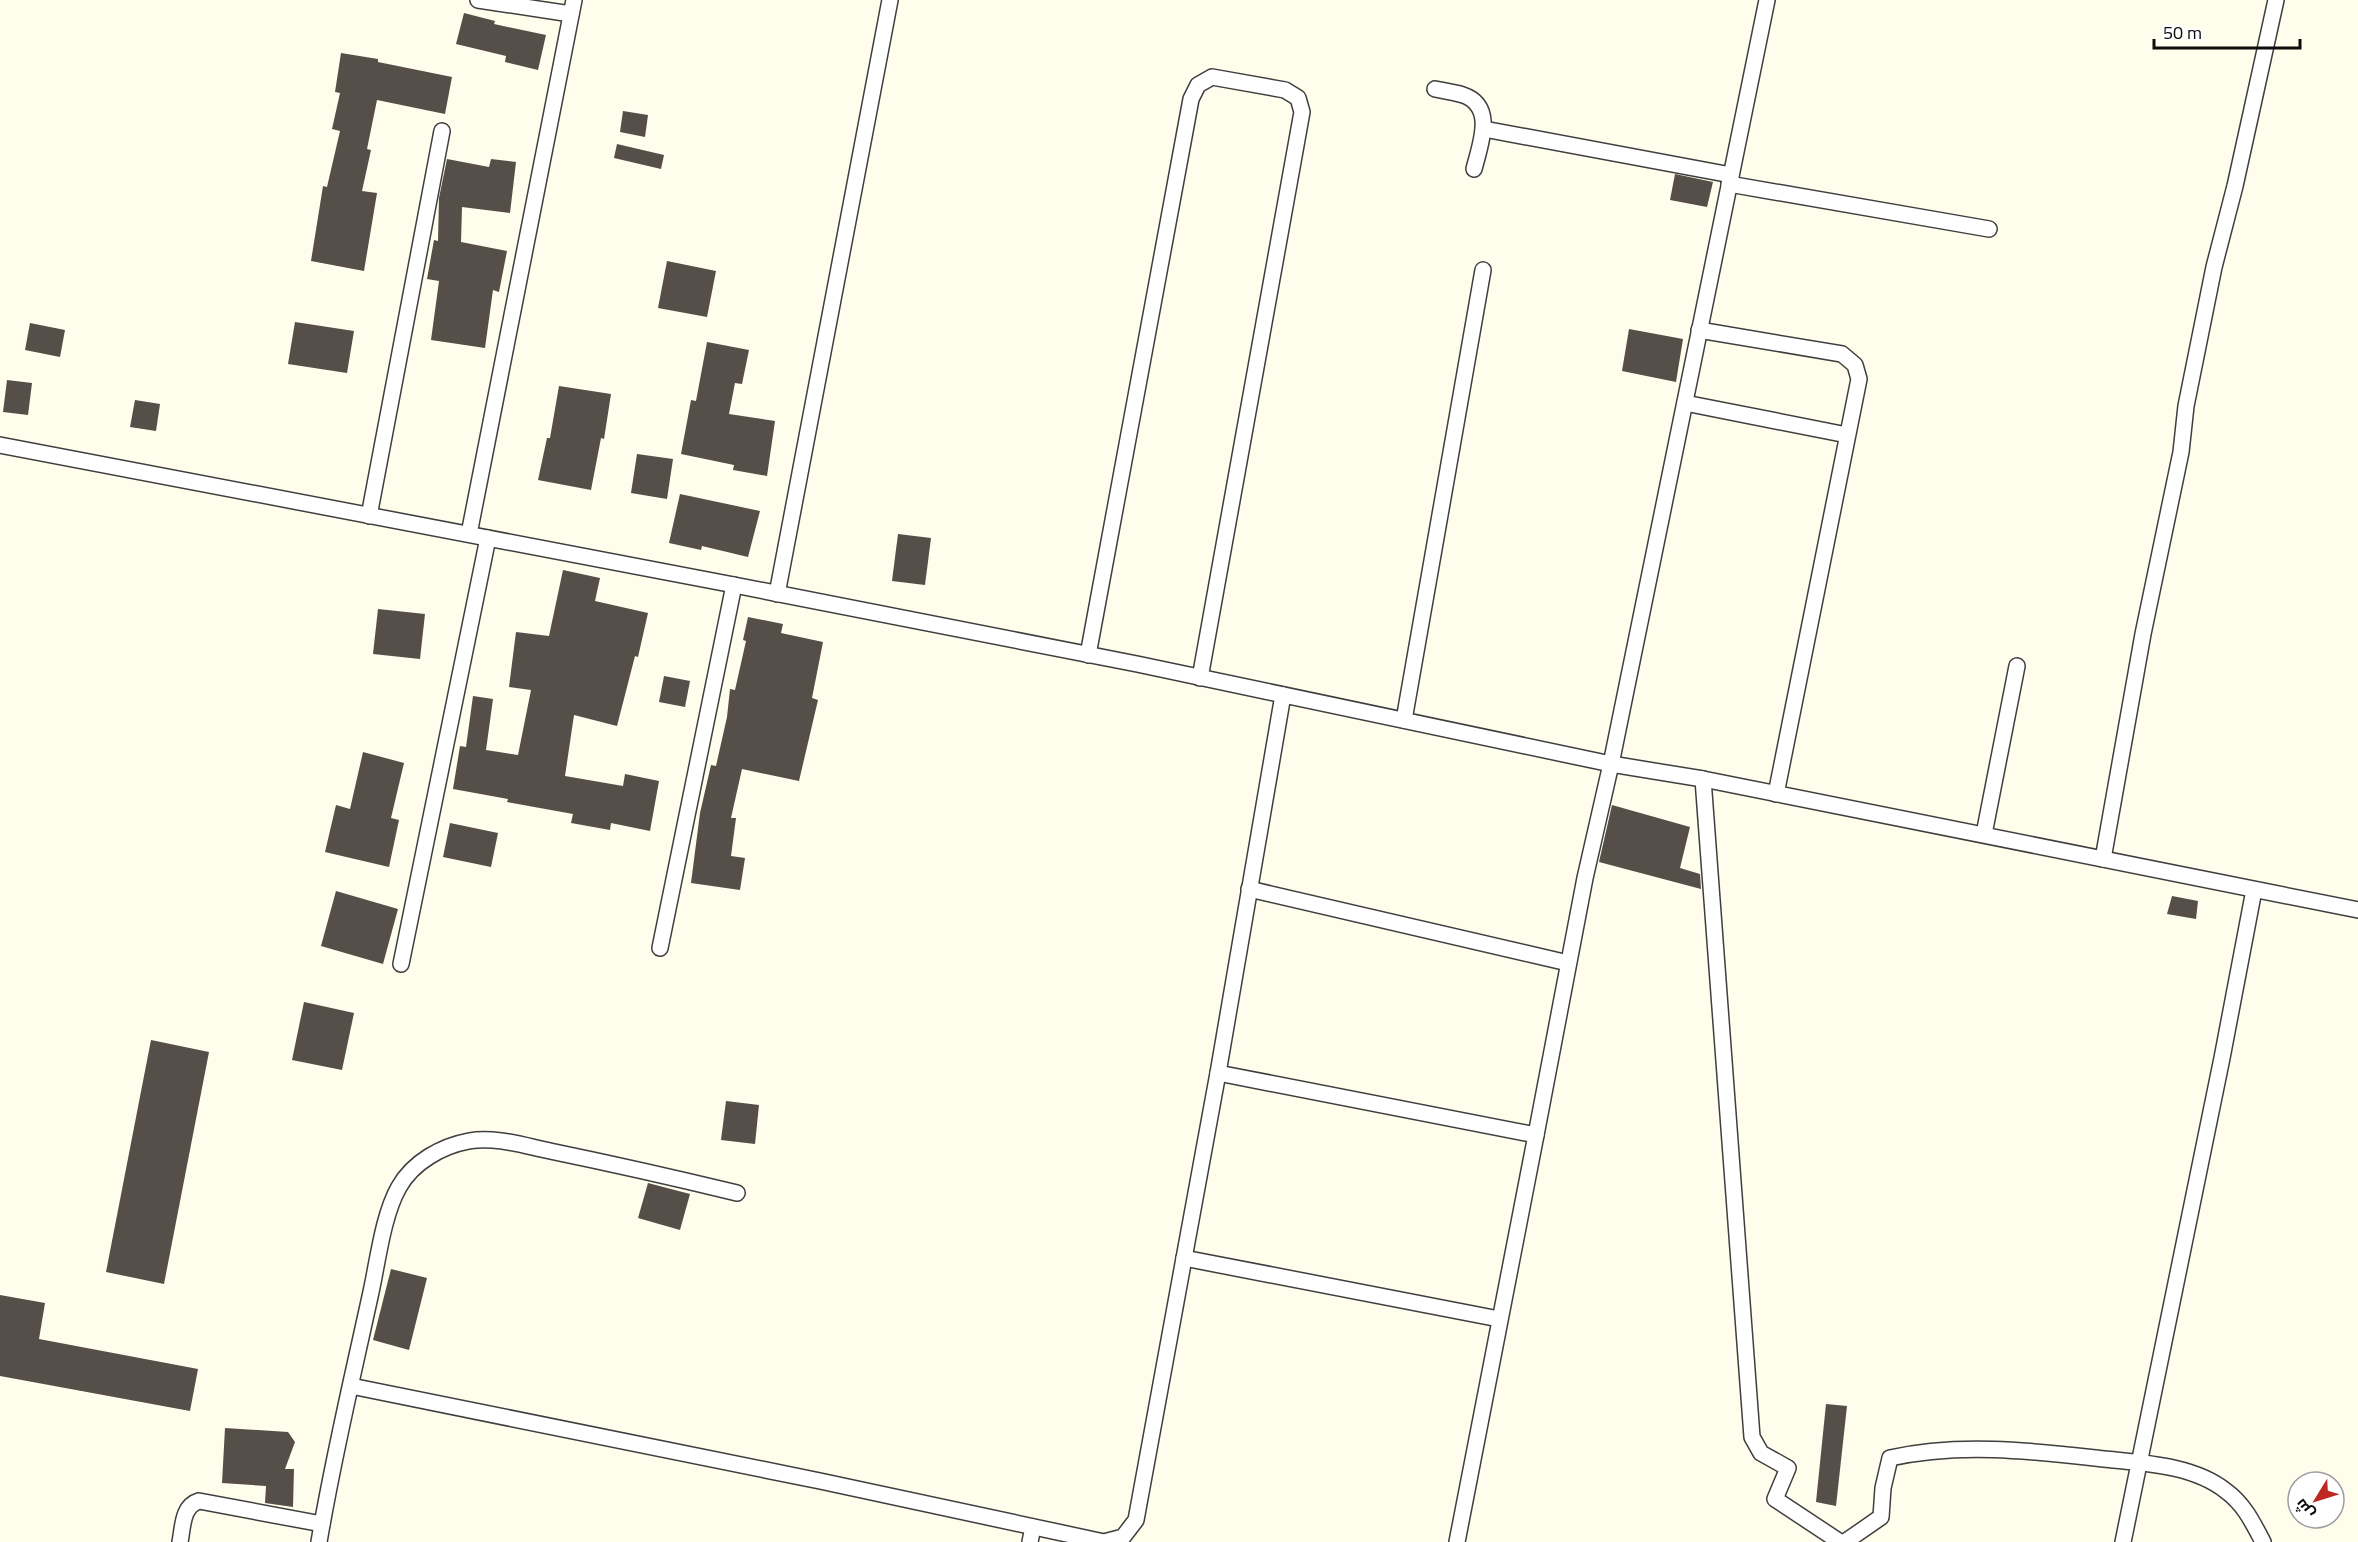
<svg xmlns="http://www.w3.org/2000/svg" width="2358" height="1542" viewBox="0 0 2358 1542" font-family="Georgia,Cairo,serif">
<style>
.building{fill:#554e49}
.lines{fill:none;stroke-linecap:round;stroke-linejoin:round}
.street-casing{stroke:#3f3f3f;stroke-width:18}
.street{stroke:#fff;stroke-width:15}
</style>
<rect width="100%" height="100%" fill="#fffdeb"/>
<g class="building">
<polygon points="464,13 495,21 494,24 546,35 538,70 505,62 506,56 456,44"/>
<polygon points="341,53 378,59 378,62 452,77 445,114 377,100 367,149 371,150 362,191 377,193 364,271 311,261 323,186 327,187 340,131 332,129 340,93 335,92"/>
<polygon points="623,111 648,115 645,137 620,132"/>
<polygon points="617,144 664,155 661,169 614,158"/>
<polygon points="447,159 489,167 491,159 516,162 510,213 462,207 461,242 507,251 499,292 493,290 485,348 431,340 439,281 427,279 434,240 438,241 439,198"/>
<polygon points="1675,174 1713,182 1707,207 1670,200"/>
<polygon points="667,261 716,271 707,317 658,308"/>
<polygon points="295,322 354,331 347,373 288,364"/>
<polygon points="30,323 65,330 60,357 25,350"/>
<polygon points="1629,329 1683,339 1676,382 1622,371"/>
<polygon points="707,342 749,350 742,384 735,383 729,414 775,421 767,476 733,470 734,465 681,454 691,400 696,401"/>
<polygon points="7,380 32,383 28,415 3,412"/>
<polygon points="559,386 611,394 604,439 601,438 591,490 538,480 547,438 550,438"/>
<polygon points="135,400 160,404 156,431 130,427"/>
<polygon points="637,454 673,459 667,499 631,493"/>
<polygon points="680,494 760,511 748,557 702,546 701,550 669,543"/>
<polygon points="898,534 931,538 925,585 892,581"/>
<polygon points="563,570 600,578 595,601 648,613 638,657 635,656 617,726 574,715 565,776 623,786 625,774 659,781 650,831 611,823 610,830 571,823 573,814 507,802 508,799 453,789 460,746 466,747 473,696 493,699 486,750 518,755 531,690 509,687 516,632 549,636"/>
<polygon points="378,609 425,614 420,659 373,654"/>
<polygon points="748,617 783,624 781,633 823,642 812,698 818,700 799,781 742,769 731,818 736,818 731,856 745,858 740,890 691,883 700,813 711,765 716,766 727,717 730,689 735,690 746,641 743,640"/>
<polygon points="664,676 690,681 685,707 659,702"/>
<polygon points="363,752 404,763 391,818 399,820 389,867 325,852 336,805 350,809"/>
<polygon points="1612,805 1690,827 1680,868 1700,874 1701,889 1599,862"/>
<polygon points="450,823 498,833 491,867 443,857"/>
<polygon points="336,891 398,909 383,964 321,946"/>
<polygon points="2172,896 2198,901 2196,919 2167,914"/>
<polygon points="304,1002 354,1013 342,1070 292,1060"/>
<polygon points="151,1040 209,1052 164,1284 106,1272"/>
<polygon points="726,1101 759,1105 755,1144 721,1140"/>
<polygon points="648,1183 690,1194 680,1230 638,1218"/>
<polygon points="391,1269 427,1278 409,1350 373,1340"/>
<polygon points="0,1295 45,1303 39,1339 198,1369 190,1411 0,1376"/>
<polygon points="1826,1404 1847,1406 1836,1506 1816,1502"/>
<polygon points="225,1428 288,1432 295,1442 285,1469 294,1469 293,1507 265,1503 266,1486 222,1483"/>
</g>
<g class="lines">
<g class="street-casing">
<g id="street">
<polyline points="478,0 571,14"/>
<path d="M1435 89C1444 91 1454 92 1463 95 1496 106 1480 145 1474 169"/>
<polyline points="1484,129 1731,175"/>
<polyline points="1729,184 1989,229"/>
<polyline points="1699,330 1842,354 1855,365 1859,379 1776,794"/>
<polyline points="1685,403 1847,435"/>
<polyline points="0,445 734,585 1137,664 1611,764 1703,779 2358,910"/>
<polyline points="369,516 442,131"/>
<polyline points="469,534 574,0"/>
<polyline points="777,594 890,0"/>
<polyline points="1088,655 1191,99 1198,85 1212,77 1285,90 1298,98 1302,112 1200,678"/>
<polyline points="1404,720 1483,270"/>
<polyline points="1703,779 1752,1437 1761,1453 1788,1468 1775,1499 1840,1542"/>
<polyline points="1984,834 2017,666"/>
<polyline points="2103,859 2143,634 2181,452 2186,406 2214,267 2235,186 2276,0"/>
<polyline points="1249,889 1568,963"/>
<polyline points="660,948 734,585"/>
<polyline points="401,964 488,538"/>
<polyline points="1218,1073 1536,1135 1457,1542"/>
<polyline points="1536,1135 1585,878 1611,764 1767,0"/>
<polyline points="1184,1258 1499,1319"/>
<polyline points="351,1386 820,1481 1104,1542 1123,1537 1136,1520 1218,1073 1283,695"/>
<path d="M180 1542C183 1527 182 1506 199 1501L322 1524"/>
<path d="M319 1542C333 1458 353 1375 371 1292 378 1260 383 1215 399 1187 413 1162 442 1146 469 1141 495 1136 525 1146 550 1151 613 1164 675 1178 737 1193"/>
<polyline points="1030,1542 1033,1527"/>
<path d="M1845 1542 1881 1517 1883 1488 1890 1458C1960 1442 2033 1451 2104 1459 2143 1463 2194 1465 2226 1491 2244 1504 2253 1523 2263 1542"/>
<polyline points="2123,1542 2222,1058 2254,890"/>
</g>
</g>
<use href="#street" class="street"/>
</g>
<g transform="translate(2316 1500) rotate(232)"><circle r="28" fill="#ffffff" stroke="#9e9e9e" stroke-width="1.5"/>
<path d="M0-4.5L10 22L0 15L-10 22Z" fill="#bd2823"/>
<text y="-9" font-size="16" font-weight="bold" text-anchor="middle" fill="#0c0c0c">ش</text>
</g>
<path d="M2154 39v9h146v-9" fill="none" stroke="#0c0c0c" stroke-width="3"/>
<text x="2163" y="39" font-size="18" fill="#0c0c0c" stroke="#ffffff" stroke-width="4.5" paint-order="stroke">50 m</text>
</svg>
